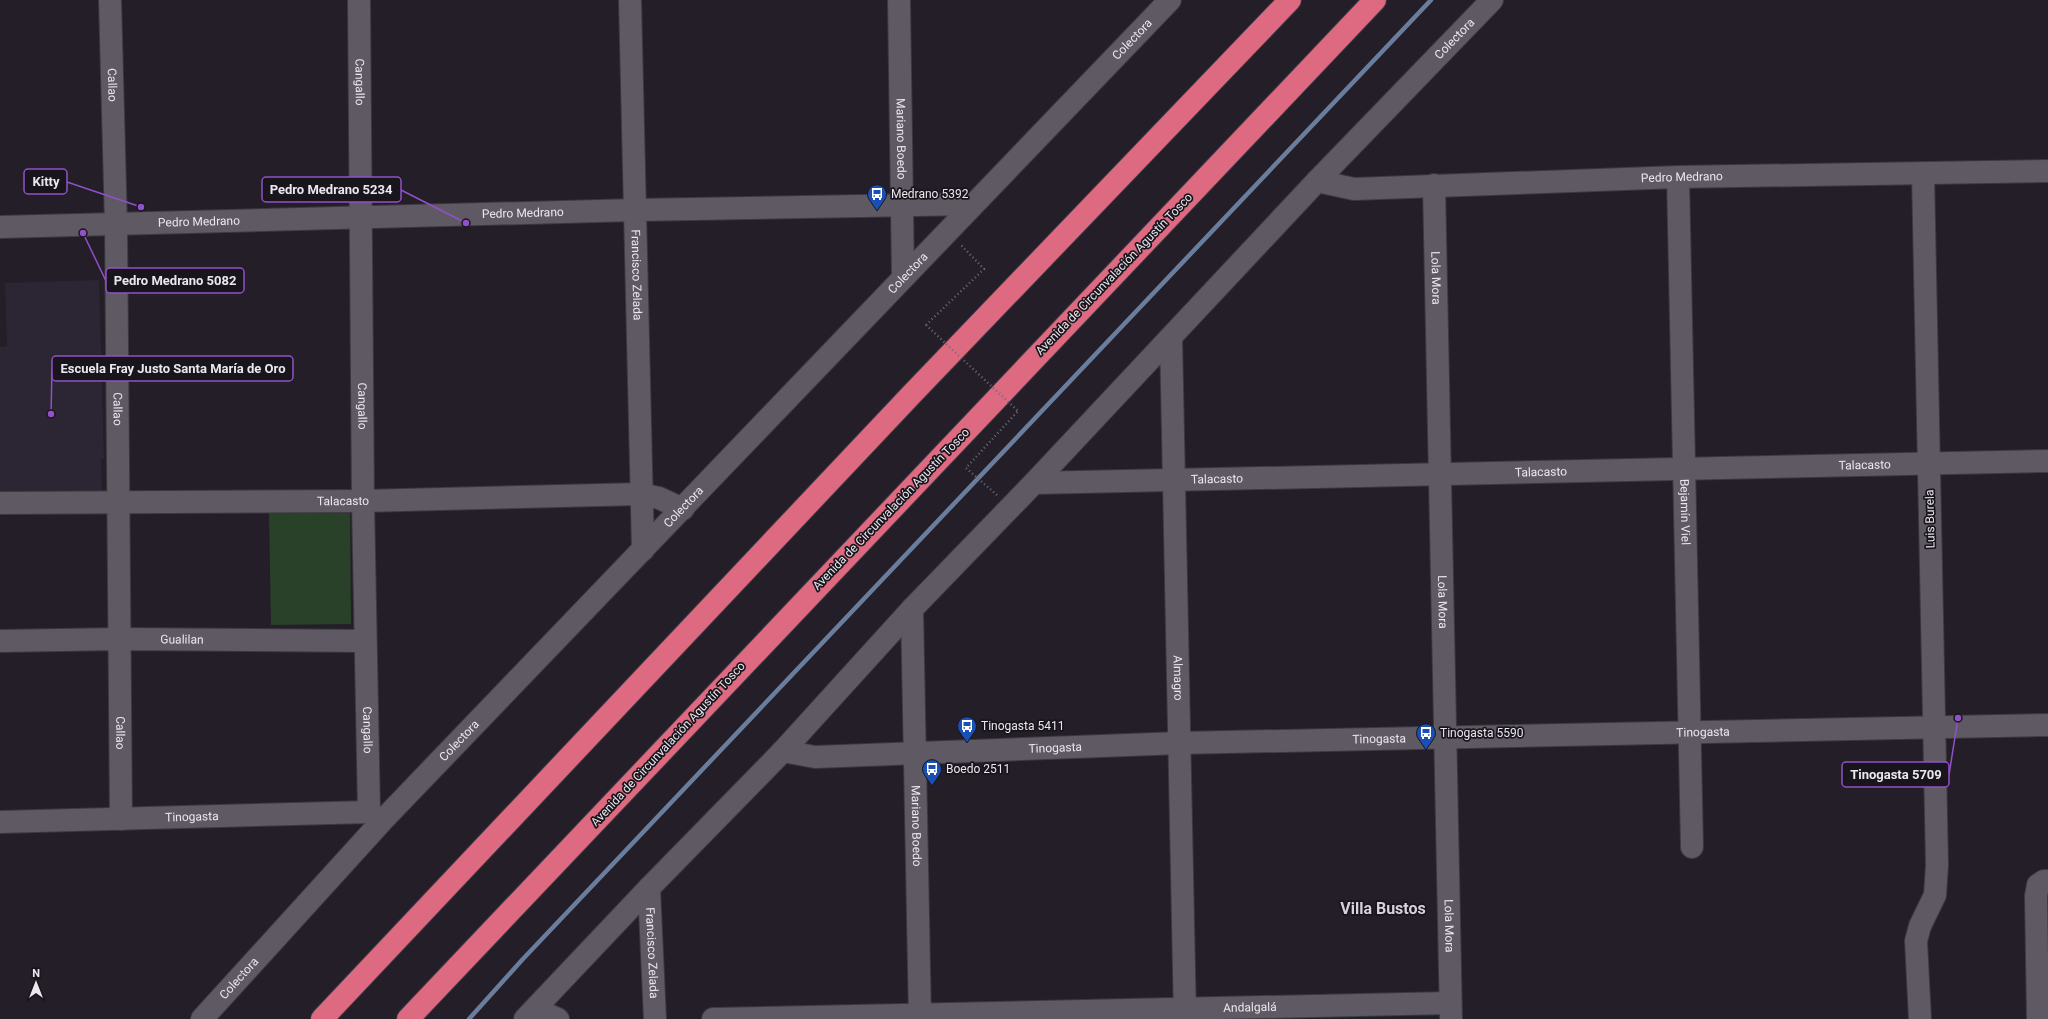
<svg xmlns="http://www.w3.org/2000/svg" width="2048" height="1019" viewBox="0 0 2048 1019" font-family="Roboto,sans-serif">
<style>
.built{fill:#2c2533}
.green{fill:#294128}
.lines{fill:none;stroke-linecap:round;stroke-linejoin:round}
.stream{stroke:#6a7d9c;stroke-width:4.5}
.minor-casing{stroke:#3d3941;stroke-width:24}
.highway-casing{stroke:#3d3941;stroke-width:24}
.path{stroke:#6f6b73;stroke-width:2.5;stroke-dasharray:1 3;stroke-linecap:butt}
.minor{stroke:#5f5964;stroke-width:22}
.highway{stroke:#de6a82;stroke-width:22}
.path-bridge{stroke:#6f6b73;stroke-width:2.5;stroke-dasharray:1 3;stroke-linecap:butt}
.labels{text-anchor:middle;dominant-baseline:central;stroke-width:3.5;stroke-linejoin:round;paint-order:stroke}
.street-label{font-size:12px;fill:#eae7ed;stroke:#19151d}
.poi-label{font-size:12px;fill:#eae7ed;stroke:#19151d;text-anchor:start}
.district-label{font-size:16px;font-weight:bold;fill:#d7d1dd;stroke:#19151d}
.leader{fill:none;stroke:#9151c8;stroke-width:1.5}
.callout-dot{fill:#9151c8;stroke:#19151d;stroke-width:1.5}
.callout{fill:#19151d;stroke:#9151c8;stroke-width:1.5}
.callout-label{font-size:13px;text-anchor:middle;font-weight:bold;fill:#eae7ed}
</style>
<rect width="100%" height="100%" fill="#231e27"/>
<polygon class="built" points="99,280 104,459 101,459 102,493 0,496 0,347 7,346 5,283"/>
<polygon class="green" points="350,512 351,624 271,625 269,513"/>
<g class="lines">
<polyline class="stream" points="469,1019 522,960 1431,0"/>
<g class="minor-casing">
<g id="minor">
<path id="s1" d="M110 0 116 225 121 819"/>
<path id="s2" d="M359 0 363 501 369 812"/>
<path id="s3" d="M630 0 643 550"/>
<path id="s4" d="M899 0 903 277"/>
<path id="s5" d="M1678 177 1692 847"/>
<path id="s6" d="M1317 181 1354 189 1678 177 2048 171"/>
<path id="s7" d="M1434 185 1451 1019"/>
<path id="s8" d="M0 227 635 210 973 204"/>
<path id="s9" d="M1171 337 1185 1019"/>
<path id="s10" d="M1034 483 2048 461"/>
<path id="s11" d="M0 503 363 501 641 494 659 498 683 509"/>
<path id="s12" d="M912 609 920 1019"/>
<path id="s13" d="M0 641 119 639 365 641"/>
<path id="s14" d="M783 751 815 757 1180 743 2048 725"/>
<path id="s15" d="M0 822 369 812 380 820"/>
<path id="s16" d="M649 888 655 1019"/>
<polyline points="535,1009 558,1019"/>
<path id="s17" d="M202 1019 382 821 1170 0"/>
<path id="s18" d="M525 1019 649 888 783 751 912 609 1034 483 1317 181 1492 0"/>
<path id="s19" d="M713 1019 1450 1003"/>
<polyline points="1920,1019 1916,941 1920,926 1935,895 1937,865 1923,173"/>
<polyline points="2038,1019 2036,896 2038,885 2044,881 2048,881"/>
</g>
</g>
<g class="highway-casing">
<g id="highway">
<polyline points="322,1019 911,395 1290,0"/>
<polyline points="408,1019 1375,0"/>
</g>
</g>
<g class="path">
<polyline points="926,325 984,269 960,244"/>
<polyline points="997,495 966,468 1018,411"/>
</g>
<use href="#minor" class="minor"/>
<use href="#highway" class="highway"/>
<polyline class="path-bridge" points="926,325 1018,411"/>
</g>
<defs>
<g id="bus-pin" transform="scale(1)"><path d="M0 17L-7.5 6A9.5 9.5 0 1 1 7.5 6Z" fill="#1a4fb4" stroke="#19151d"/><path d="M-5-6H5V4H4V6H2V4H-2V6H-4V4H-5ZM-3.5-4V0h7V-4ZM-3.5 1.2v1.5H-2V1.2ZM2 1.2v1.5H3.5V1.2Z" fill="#fff"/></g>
</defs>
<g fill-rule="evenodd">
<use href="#bus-pin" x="877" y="194"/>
<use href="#bus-pin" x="967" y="726"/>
<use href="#bus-pin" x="1426" y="733"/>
<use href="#bus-pin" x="932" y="769"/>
</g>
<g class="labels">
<g class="street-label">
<text stroke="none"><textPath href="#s17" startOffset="1351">Colectora</textPath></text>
<text stroke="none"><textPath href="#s18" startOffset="1351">Colectora</textPath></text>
<text stroke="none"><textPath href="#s2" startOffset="82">Cangallo</textPath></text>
<text stroke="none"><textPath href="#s1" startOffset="85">Callao</textPath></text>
<text stroke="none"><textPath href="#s4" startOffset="139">Mariano Boedo</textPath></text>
<text stroke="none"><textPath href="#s6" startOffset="366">Pedro Medrano</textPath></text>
<text stroke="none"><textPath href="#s8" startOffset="523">Pedro Medrano</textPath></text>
<text stroke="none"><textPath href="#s8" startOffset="199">Pedro Medrano</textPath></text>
<text stroke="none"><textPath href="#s17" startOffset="1027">Colectora</textPath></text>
<text transform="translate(1114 274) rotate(-46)">Avenida de Circunvalación Agustín Tosco</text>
<text stroke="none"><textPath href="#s3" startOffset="275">Francisco Zelada</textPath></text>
<text stroke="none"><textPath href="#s7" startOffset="93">Lola Mora</textPath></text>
<text stroke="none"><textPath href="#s2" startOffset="406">Cangallo</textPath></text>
<text stroke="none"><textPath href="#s1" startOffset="409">Callao</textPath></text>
<text stroke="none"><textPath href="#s10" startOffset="831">Talacasto</textPath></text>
<text stroke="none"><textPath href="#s10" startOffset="507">Talacasto</textPath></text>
<text stroke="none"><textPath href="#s10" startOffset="183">Talacasto</textPath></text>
<text stroke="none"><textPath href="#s11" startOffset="343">Talacasto</textPath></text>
<text stroke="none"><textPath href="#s17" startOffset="703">Colectora</textPath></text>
<text transform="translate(891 509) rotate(-46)">Avenida de Circunvalación Agustín Tosco</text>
<text stroke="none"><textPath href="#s5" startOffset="335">Bejamín Viel</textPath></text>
<text transform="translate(1930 519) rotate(-91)">Luis Burela</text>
<text stroke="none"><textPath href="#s7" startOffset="417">Lola Mora</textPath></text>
<text stroke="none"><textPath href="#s13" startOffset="182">Gualilan</textPath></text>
<text stroke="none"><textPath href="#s9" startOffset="341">Almagro</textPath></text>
<text stroke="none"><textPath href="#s2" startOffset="730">Cangallo</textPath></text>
<text stroke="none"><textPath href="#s14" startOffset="921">Tinogasta</textPath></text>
<text stroke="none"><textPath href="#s1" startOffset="733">Callao</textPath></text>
<text stroke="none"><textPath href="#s14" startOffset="597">Tinogasta</textPath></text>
<text stroke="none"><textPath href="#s17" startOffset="379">Colectora</textPath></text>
<text transform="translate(668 744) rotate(-47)">Avenida de Circunvalación Agustín Tosco</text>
<text stroke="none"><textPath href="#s14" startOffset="273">Tinogasta</textPath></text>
<text stroke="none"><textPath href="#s15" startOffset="192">Tinogasta</textPath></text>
<text stroke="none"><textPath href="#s12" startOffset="217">Mariano Boedo</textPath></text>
<text stroke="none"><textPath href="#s7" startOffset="741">Lola Mora</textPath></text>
<text stroke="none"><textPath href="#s16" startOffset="65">Francisco Zelada</textPath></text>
<text stroke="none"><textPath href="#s17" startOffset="55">Colectora</textPath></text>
<text stroke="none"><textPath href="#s19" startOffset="537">Andalgalá</textPath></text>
</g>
<g class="poi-label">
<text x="891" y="194">Medrano 5392</text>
<text x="981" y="726">Tinogasta 5411</text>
<text x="1440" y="733">Tinogasta 5590</text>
<text x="946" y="769">Boedo 2511</text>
</g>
<g class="district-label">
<text x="1383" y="908">Villa Bustos</text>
</g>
</g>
<path class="leader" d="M141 207L67 182M466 223L401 190M83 233L106 281M51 414L52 369M1958 718L1949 775"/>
<g class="callout-dot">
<circle cx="141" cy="207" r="4"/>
<circle cx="466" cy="223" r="4"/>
<circle cx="83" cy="233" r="4"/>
<circle cx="51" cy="414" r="4"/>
<circle cx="1958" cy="718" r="4"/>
</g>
<g class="callout">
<rect x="24" y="169" width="43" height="25" rx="4"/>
<rect x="262" y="177" width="139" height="25" rx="4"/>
<rect x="106" y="268" width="138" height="25" rx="4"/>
<rect x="52" y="356" width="241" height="25" rx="4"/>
<rect x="1842" y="762" width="107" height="25" rx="4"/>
</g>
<g class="callout-label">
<text x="46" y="186">Kitty</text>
<text x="331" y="194">Pedro Medrano 5234</text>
<text x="175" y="285">Pedro Medrano 5082</text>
<text x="173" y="373">Escuela Fray Justo Santa María de Oro</text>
<text x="1896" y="779">Tinogasta 5709</text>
</g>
<g transform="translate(36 983)" stroke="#19151d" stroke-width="3" paint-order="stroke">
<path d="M0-3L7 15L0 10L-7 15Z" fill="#eae7ed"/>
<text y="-6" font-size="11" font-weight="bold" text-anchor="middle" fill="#eae7ed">N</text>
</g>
</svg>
